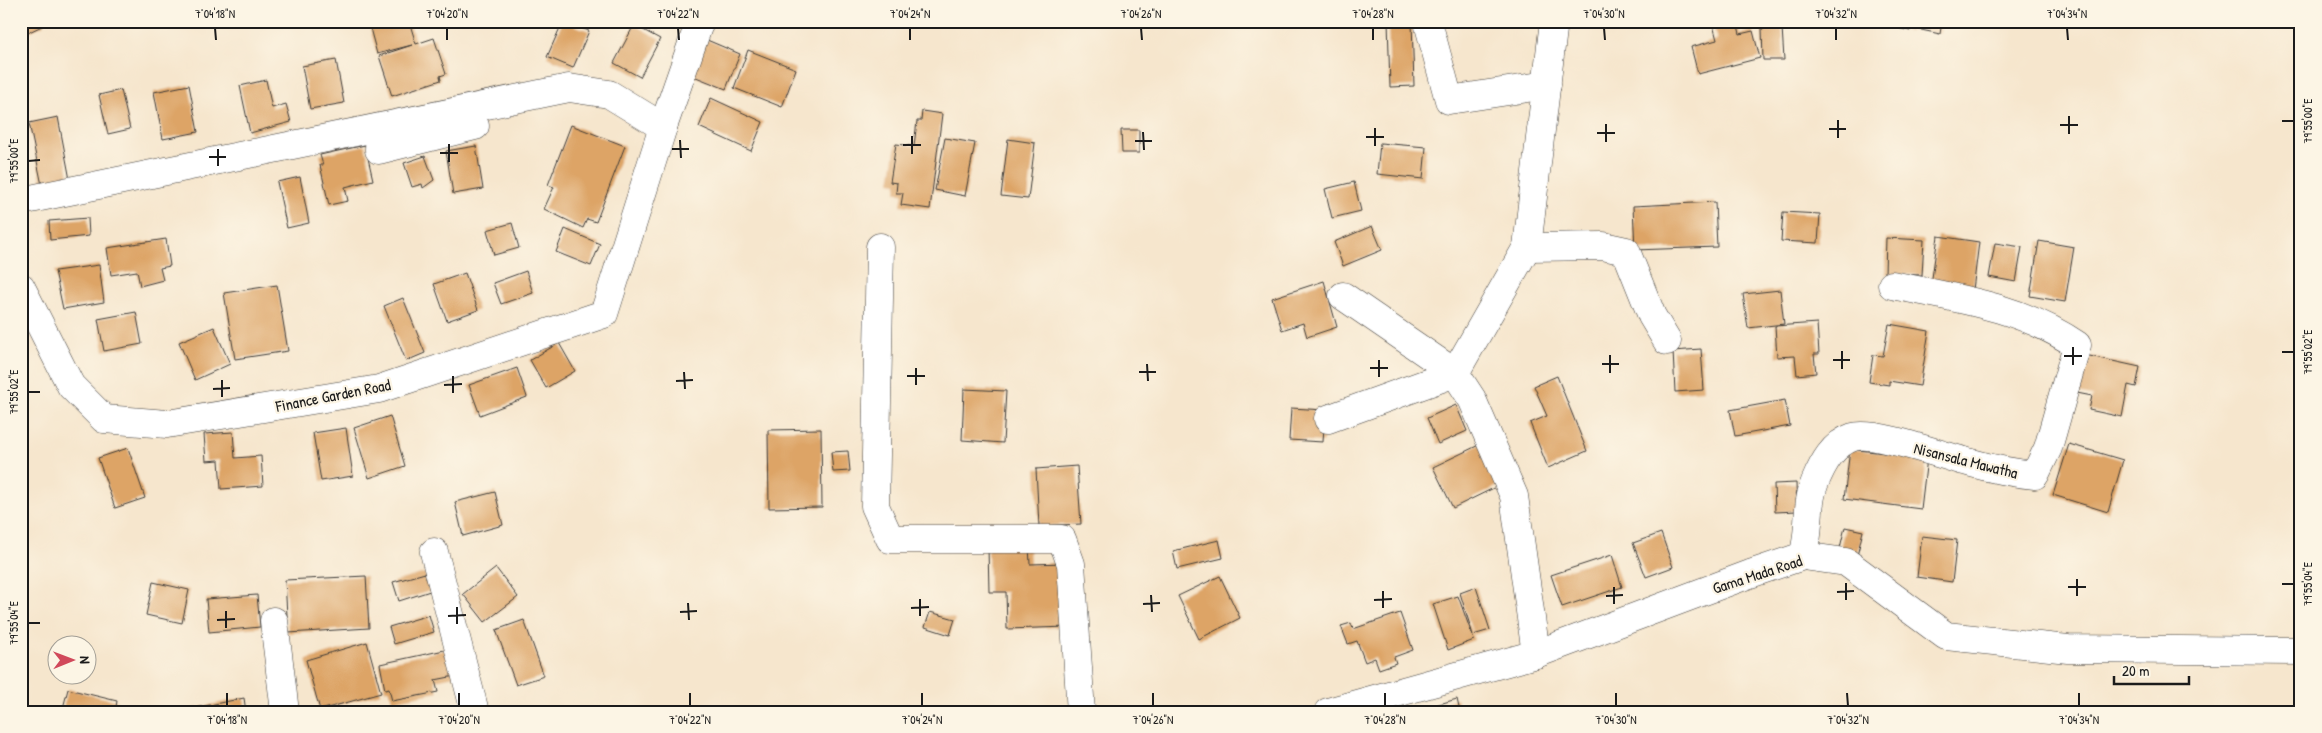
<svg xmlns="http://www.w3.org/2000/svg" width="2322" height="733" viewBox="0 0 2322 733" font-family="'Patrick Hand',sans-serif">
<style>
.building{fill:#dda466}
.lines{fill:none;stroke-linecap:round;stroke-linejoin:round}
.minor-casing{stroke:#3d3a37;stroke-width:29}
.minor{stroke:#fff;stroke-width:28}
.ticks{fill:none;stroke:#1c1c1c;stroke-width:2}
.labels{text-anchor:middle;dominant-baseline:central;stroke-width:4.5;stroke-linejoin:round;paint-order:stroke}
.street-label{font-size:16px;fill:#1c1c1c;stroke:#fcf5e5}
.neatline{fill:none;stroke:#1c1c1c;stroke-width:2}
.ticks-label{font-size:12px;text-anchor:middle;fill:#1c1c1c}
</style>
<rect width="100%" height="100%" fill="#fcf5e5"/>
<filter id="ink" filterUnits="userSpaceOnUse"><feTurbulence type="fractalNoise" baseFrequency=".02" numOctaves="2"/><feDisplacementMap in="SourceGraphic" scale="10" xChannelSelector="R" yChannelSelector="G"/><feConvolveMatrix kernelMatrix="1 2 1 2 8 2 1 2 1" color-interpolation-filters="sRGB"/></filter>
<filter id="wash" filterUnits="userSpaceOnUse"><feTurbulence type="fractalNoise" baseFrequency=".0096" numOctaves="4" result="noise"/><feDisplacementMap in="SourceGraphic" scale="20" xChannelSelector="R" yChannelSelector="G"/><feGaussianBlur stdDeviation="1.12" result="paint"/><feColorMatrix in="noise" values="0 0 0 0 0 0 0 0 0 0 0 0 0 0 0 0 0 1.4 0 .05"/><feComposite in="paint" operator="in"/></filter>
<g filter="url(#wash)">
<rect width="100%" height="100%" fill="#f6e6cd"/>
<g id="blocks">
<g class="building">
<polygon points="21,21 43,21 44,25 25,34"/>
<polygon points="368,21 409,21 416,44 434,38 446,74 440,76 441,80 392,96 379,56 412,45 377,54"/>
<polygon points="563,21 589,31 573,68 547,57"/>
<polygon points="663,21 676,21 674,26"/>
<polygon points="1388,21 1412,21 1414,86 1390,87"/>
<polygon points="1712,21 1737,21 1740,34 1753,31 1760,58 1698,74 1691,47 1717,40"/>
<polygon points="1868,21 1912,21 1910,31"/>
<polygon points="1913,21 1942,21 1940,34 1912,28"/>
<polygon points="634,25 660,39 640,77 614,63"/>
<polygon points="1782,27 1784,60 1763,60 1762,28"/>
<polygon points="700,37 740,54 726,89 686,73"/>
<polygon points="748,50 796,69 782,107 734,88"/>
<polygon points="336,60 344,103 310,109 302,66"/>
<polygon points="266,80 272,108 286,104 291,122 250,133 240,86"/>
<polygon points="189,85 198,132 163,139 154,92"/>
<polygon points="121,90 130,129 108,134 99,95"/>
<polygon points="711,98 763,122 751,151 699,127"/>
<polygon points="922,111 942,114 930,209 901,205 903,193 896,193 897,183 890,182 896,144 914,146 917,121 921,121"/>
<polygon points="58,117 71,185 43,190 29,123"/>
<polygon points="571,125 625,146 596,222 587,219 583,228 544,209 554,187 548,185"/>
<polygon points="1121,130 1139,130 1139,153 1122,153"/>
<polygon points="945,138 975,143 965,196 935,190"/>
<polygon points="1008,139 1035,143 1028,199 1001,196"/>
<polygon points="1380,143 1426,147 1423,179 1377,174"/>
<polygon points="365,145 373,180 345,187 348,201 329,205 320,165 323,165 320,155"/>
<polygon points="476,146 483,189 453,194 446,151"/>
<polygon points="425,156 434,180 423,188 422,184 412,187 404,163"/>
<polygon points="300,177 309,223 287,228 277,182"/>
<polygon points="1354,182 1361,211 1332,218 1325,189"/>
<polygon points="1715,202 1717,247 1635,250 1633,206"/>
<polygon points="1783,212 1820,214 1818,243 1781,241"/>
<polygon points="88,218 89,236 50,240 49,221"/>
<polygon points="512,223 519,248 494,255 487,230"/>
<polygon points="1372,226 1382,250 1343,266 1334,242"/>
<polygon points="565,229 600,244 591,266 556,252"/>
<polygon points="1938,236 1979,242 1973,290 1931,285"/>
<polygon points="1886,238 1924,240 1922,275 1885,274"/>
<polygon points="166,239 170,266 160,268 163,280 140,286 137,271 111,275 107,248"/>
<polygon points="2039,241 2074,247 2065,302 2030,296"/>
<polygon points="1995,243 2022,247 2016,282 1989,277"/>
<polygon points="99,265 104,302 63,309 55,271"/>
<polygon points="526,271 533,293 501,304 493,283"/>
<polygon points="465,273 478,310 447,321 434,284"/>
<polygon points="1324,281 1337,327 1307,337 1303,323 1282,330 1272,298"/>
<polygon points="277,285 288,351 235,359 224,293"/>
<polygon points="1780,290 1784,324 1748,328 1743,294"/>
<polygon points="403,298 425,353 406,361 384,306"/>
<polygon points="136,312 142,344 104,351 98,319"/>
<polygon points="1817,323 1819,354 1814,354 1816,373 1797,375 1795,356 1777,357 1775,326"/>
<polygon points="1889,324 1929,331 1920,386 1889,381 1889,385 1869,382 1873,355 1883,356"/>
<polygon points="214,327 230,364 195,380 179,342"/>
<polygon points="559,343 575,371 546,388 530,360"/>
<polygon points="1701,349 1704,390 1675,392 1673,351"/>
<polygon points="2085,355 2140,367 2136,387 2128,385 2122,417 2089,410 2092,396 2077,393"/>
<polygon points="517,368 527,397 480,415 469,385"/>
<polygon points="1557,376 1587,451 1548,468 1530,423 1547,416 1534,386"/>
<polygon points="964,389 1006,391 1003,443 962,440"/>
<polygon points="1785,400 1790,426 1735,436 1730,410"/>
<polygon points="1456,405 1467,431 1438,444 1427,418"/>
<polygon points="1291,408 1325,410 1323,442 1289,440"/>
<polygon points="390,416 405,466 369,478 354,428"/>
<polygon points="346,428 353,476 321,481 313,433"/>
<polygon points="821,429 822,507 769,508 768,430"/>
<polygon points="233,432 235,458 261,456 263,486 221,489 219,460 206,461 204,434"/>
<polygon points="1483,443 1502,484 1453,508 1433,467"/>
<polygon points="2069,444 2123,460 2108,512 2053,495"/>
<polygon points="128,448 145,498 115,508 98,458"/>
<polygon points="1850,449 1927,458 1921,509 1844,499"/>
<polygon points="848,451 850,471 833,472 831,452"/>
<polygon points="1077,466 1081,524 1039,526 1036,469"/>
<polygon points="1796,483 1797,511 1775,512 1774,484"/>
<polygon points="495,492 503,525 463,536 455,502"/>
<polygon points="1845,527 1863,531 1857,556 1839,552"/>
<polygon points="1661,533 1673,567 1646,577 1633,543"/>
<polygon points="1922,536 1957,540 1952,582 1917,577"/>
<polygon points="1219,540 1223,558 1177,569 1173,551"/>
<polygon points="1029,546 1030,564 1066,563 1068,627 1007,629 1006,592 989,592 988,547"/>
<polygon points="1612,555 1622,587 1562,607 1551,575"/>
<polygon points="496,568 518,597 485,622 463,594"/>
<polygon points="425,573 430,591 399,601 393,582"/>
<polygon points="366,576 369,628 288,633 285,580"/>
<polygon points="1220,576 1240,618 1199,639 1178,596"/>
<polygon points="153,582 189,590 182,623 146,615"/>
<polygon points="1476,587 1490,630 1473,635 1460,593"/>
<polygon points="257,595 260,627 209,632 206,599"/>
<polygon points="1458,596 1474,640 1448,650 1433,604"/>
<polygon points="930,612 955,619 950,635 925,627"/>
<polygon points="1400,613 1413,650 1394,657 1396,663 1379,669 1375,658 1365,662 1357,641 1348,644 1341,626 1351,623 1353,629"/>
<polygon points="429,615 434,632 394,644 389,627"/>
<polygon points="524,620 544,676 516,685 496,630"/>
<polygon points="367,642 381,693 320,710 306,660"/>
<polygon points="449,649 455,676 435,680 438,692 392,701 389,689 385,690 380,664"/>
<polygon points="68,689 117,701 115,712 62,712"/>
<polygon points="244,698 246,712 186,712 185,710"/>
<polygon points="1457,699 1460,712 1414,712 1414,711"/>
</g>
</g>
</g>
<g filter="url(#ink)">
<use href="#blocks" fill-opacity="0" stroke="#3d3a37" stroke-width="1"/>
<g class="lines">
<g class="minor-casing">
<g id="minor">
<polyline points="1429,26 1449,100 1547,85"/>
<polyline points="380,128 379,150 475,126"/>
<polyline points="21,201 569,88 609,94 663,127"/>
<polyline points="880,247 875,506 890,539 1062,539 1071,564 1081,712"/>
<polyline points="1527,247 1603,246 1626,251 1652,316 1667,341"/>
<polyline points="21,287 71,386 104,419 167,424 379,389 604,314 663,127 700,21"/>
<polyline points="1343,296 1455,373"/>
<polyline points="1328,419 1455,373"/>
<polyline points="434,552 475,712"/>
<path d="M1803 556C1811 532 1805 506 1815 482 1823 463 1833 444 1853 437 1874 430 1943 456 1968 462 1989 468 2012 473 2035 475L2048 448 2077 345C2022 307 1956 298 1892 285"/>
<polyline points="274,621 285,712"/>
<polyline points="1536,654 1514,496 1472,399 1455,373 1527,247 1554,21"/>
<polyline points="1328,712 1536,654 1750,574 1803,556 1846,562 1946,636 2068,649 2301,651"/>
</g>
</g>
<use href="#minor" class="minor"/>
</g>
</g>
<path class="ticks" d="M215 28 216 40M447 28V40M678 28 679 40M910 28V40M1141 28 1142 40M1373 28V40M1604 28 1605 40M1836 28V40M2067 28 2068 40M2069 116V134M1838 120V138M2282 121H2294M1606 124V142M2060 125H2078M1375 128V146M1829 129H1846M1143 132 1144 150M1597 133H1615M912 136V154M1366 137H1384M680 140 681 158M1135 141H1152M449 144V162M903 145H921M218 149V166M672 149H689M440 153H458M209 157H226M28 161 40 160M2073 347V365M1842 351V369M2282 352H2294M1610 355V373M2064 356H2082M1379 360V377M1833 360H1850M1147 364 1148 381M1602 364H1619M916 368V385M1370 368H1388M684 372 685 389M1139 372H1156M453 376V393M907 376H925M222 380V397M676 381 693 380M444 385 462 384M213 389 230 388M28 392H40M2077 579V596M1846 583V600M2282 584H2294M1614 587V604M2068 587H2086M1383 591V608M1837 592 1854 591M1151 595 1152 612M1606 596 1623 595M920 599V616M1374 600 1392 599M688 603 689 620M1143 604 1160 603M457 607V624M911 608 929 607M226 611V628M680 612 697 611M448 616 466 615M217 620 235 619M28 623H40M227 693V706M459 693V706M690 693V706M922 693V706M1153 693V706M1385 693V706M1616 693V706M1847 693 1848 706M2079 693V706"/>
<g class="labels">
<g class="street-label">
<text transform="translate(333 395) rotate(-11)">Finance Garden Road</text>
<text transform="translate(1966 460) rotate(14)">Nisansala Mawatha</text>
<text transform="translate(1757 574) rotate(-18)">Gama Mada Road</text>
</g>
</g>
<rect width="2322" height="733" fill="none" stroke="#fcf5e5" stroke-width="55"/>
<g transform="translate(72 660) rotate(89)"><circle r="24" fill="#fcf5e5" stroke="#a29e95"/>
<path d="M0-4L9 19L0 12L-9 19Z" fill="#d1495b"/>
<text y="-8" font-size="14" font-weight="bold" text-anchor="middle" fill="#1c1c1c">N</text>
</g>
<path d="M2114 676v8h75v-8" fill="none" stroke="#1c1c1c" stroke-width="2.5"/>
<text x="2122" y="676" font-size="15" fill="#1c1c1c" stroke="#fcf5e5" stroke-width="4" paint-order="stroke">20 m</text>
<rect x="28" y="28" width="2266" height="678" class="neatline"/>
<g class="ticks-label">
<text x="215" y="18">7°04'18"N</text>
<text x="447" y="18">7°04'20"N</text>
<text x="678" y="18">7°04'22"N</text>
<text x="910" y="18">7°04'24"N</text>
<text x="1141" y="18">7°04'26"N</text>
<text x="1373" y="18">7°04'28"N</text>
<text x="1604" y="18">7°04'30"N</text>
<text x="1836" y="18">7°04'32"N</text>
<text x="2067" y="18">7°04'34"N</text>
<text transform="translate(2308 121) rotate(-90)" y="4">79°55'00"E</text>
<text transform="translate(14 161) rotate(-90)" y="4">79°55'00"E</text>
<text transform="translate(2308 352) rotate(-90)" y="4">79°55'02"E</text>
<text transform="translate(14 392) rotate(-90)" y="4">79°55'02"E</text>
<text transform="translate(2308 584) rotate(-90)" y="4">79°55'04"E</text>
<text transform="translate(14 623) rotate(-90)" y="4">79°55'04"E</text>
<text x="227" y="724">7°04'18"N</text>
<text x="459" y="724">7°04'20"N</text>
<text x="690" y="724">7°04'22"N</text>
<text x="922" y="724">7°04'24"N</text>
<text x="1153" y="724">7°04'26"N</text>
<text x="1385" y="724">7°04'28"N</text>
<text x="1616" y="724">7°04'30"N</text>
<text x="1848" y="724">7°04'32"N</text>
<text x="2079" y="724">7°04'34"N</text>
</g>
</svg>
